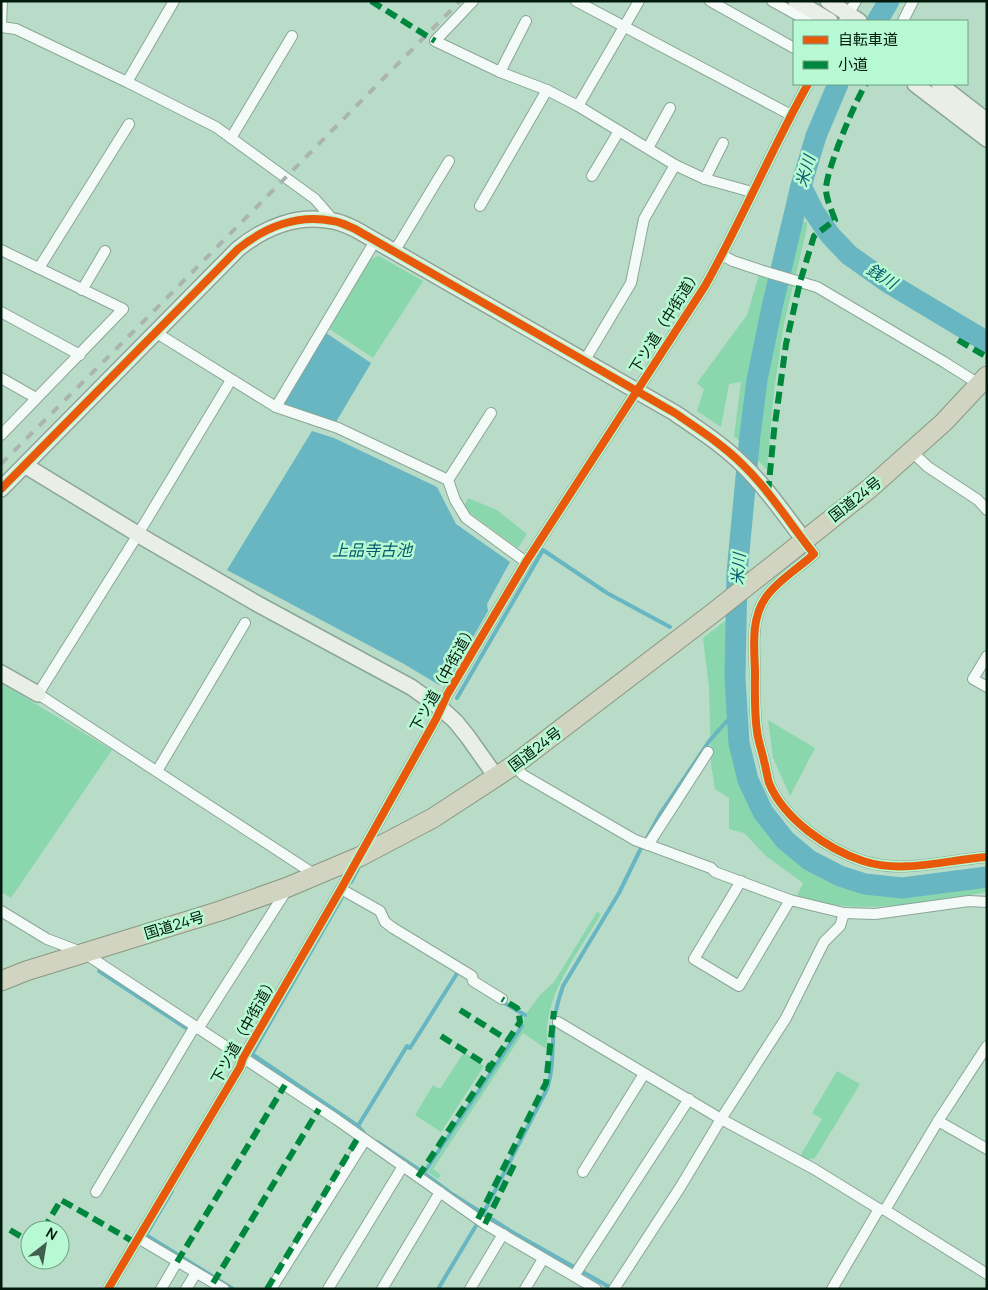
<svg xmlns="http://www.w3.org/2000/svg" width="988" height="1290" viewBox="0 0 988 1290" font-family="Manrope,'Noto Sans JP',sans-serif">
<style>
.green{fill:#8ad7ae}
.water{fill:#67b6c2}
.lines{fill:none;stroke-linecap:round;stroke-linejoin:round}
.stream{stroke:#67b6c2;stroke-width:4}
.river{stroke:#67b6c2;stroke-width:21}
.street-casing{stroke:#8aa696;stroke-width:12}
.secondary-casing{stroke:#8aa696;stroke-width:18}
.highway-casing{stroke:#8a987f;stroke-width:21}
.street{stroke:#f4faf7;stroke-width:10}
.secondary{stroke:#e9eee7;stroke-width:15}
.highway{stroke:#d1d4c1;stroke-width:19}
.rail{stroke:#abb4af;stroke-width:4;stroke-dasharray:9 9;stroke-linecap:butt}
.quiet{stroke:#00873e;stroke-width:6;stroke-dasharray:12 6;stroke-linecap:butt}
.cycleway-casing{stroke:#b7f9d2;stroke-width:11}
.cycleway{stroke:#e8590c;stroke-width:8}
.labels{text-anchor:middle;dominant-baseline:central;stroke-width:5;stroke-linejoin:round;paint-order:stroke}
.street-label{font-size:15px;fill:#021a0d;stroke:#b7f9d2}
.water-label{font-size:16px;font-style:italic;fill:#045b6e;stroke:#b7f9d2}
</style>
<rect width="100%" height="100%" fill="#b9dcc8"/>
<g class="green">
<path d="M803 222H807V228L784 324 774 391 767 470 754 456C756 406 765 359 776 309 783 279 789 250 803 222Z"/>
<polygon points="379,256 423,281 373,358 328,328 371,259"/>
<polygon points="759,275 771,279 753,358 742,443 734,436 741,382 729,384 721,427 697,411 704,389 697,383 747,315"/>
<polygon points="468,498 497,510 527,534 518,548 474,516 464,507"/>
<path d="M729 618 728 639 735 748 742 776 755 808 772 833 800 858 847 886 888 891H927L961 883 986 882 987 892C940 901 873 912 826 904 817 903 806 898 797 896L803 883 766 856 744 833 729 829V798L715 789 711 764 709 688 703 638Z"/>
<polygon points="1,683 112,750 11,898 1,892"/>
<polygon points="768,720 815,748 790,796 773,758"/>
<path d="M597 912 601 914C583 945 556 980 549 1015 546 1026 547 1038 548 1050L523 1033 433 1169 441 1175 438 1179 428 1172 520 1031 525 1015 540 995 554 982Z"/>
<polygon points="464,1052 484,1066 441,1132 415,1115 433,1085 440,1089"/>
<polygon points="837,1071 860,1084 815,1158 806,1160 800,1156 822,1119 812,1113"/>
</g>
<g class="water">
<polygon points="326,333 371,363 336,422 281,407"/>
<polygon points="312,431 334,438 437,487 456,524 510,562 487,604 488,611 447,682 439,685 404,664 227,570"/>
</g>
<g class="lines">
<g class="stream">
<polyline points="457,698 543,550 607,593 670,627"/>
<polyline points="647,838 660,814 710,740 727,721 738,719"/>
<polyline points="351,882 358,869"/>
<polyline points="345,892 252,1054 358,1126 365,1134"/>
<polyline points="99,971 186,1028"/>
<polyline points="501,1001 525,1015"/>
<polyline points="358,1126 407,1046 410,1048 458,972 457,971"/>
<polyline points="377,1142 424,1173 452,1194 512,1232 613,1289"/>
<polyline points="424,1173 522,1026"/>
<polyline points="172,1191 146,1235 233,1289"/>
<path d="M438 1289 483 1214 547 1089C554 1068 552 1045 554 1023 555 1010 559 998 563 986L619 893 643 844"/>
</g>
<g class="river">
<polyline points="877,21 889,1"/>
<polyline points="838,84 816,136 801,186 772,307 757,380 750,435 737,573 735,678 739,743 748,780 763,812 785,840 809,860 840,876 865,884 902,888 987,877"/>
<polyline points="801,186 814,212 830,235 849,255 887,282 987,342"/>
</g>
<g class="street-casing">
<g id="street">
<polyline points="473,1 435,41 500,72 547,90 578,106 675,165 705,179 752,192"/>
<polyline points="576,1 791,115"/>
<polyline points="710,1 794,48"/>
<polyline points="772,1 808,21"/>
<polyline points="844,21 856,1"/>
<polyline points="903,21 913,1"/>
<polyline points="1,24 2,1"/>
<polyline points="1,27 16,29 127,82 216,127 315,199 334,221"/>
<polyline points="500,72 526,21"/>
<polyline points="127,82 174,1"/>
<polyline points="578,106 639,1"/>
<polyline points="231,138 292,36"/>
<polyline points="648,148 670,108"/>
<polyline points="592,176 619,131"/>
<polyline points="705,179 723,143"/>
<polyline points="480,206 547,90"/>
<polyline points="1,250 123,309 1,435"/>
<polyline points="394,252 449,161"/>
<polyline points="722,255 733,261 763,271 817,287 944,362 971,379 977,385"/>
<polyline points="39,268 129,124"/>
<polyline points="82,290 105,251"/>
<polyline points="1,312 80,355"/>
<polyline points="155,332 276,407 338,428 448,480 455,500 466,518 526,562"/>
<polyline points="585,360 631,283 644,219 675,165"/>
<polyline points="1,378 36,398"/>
<polyline points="231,380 132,544 38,694 317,876"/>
<polyline points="276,407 375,241"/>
<polyline points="912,452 928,467 978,500 987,510"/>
<polyline points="448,480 491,413"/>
<path d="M804 540 814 554C799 568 778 580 766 597 751 618 754 646 755 671 755 690 754 711 757 731 758 741 762 751 764 761 766 768 767 776 769 783 784 819 827 849 863 861 903 874 946 860 987 857"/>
<polyline points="987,656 973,679 987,687"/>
<polyline points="514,765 523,775 635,840 711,868 715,872 790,900 844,913 875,914 969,901 987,902"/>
<polyline points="157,771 245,623"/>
<polyline points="648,845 708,752"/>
<polyline points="741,881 694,959 739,986 790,900"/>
<polyline points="341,889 380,911 385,922 393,928 472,976 473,981 502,999"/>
<polyline points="1,911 47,939 84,953 336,1119 485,1224 596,1289"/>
<polyline points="558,1022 721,1119 814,1169 879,1209 885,1210 987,1274"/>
<polyline points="198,1029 288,888"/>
<polyline points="938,1121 987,1149"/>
<polyline points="583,1172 644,1074"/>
<polyline points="96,1192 195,1026"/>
<polyline points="885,1210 938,1121 987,1046"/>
<polyline points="138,1238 224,1289"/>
<polyline points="574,1276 689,1099"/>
<path d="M108 1289 240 1067 243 1058 341 889 436 719 447 695 526 562 705 286C742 220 771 150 808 84"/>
<polyline points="161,1289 177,1262"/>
<polyline points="186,1289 196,1273"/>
<polyline points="271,1289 365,1140"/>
<polyline points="328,1289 403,1166"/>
<polyline points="382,1289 440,1192"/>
<polyline points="470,1289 503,1234"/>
<polyline points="525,1289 543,1259"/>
<polyline points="614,1289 681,1186 721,1119 786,1018 824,942 840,926 844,913"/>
<polyline points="832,1289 879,1209"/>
</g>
</g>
<g class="secondary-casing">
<g id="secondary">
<polyline points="796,1 830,21"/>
<polyline points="828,1 859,21"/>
<polyline points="915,84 987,139"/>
<polyline points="939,84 987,121"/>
<polyline points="26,466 149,541 256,603 411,687 442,709 456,722 468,737 497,778"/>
<path d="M1 489 238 249C265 227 298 214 333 221 341 222 348 226 355 229L675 413C698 429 723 445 743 465 766 487 784 514 804 540"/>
<polyline points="1,673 38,694"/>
</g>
</g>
<g class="highway-casing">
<polyline id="highway" points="1,981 26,971 220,911 288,887 359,857 433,818 514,765 713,613 869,489 944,422 987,376"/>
</g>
<use href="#street" class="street"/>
<use href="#secondary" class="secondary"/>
<use href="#highway" class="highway"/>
<polyline class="rail" points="1,464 142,323 460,1"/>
<g class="quiet">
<polyline points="371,1 435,41"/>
<polyline points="958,340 987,357"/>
<path d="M768 493 774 431 786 344 800 282 814 236 835 220C832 211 827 201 826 191 824 175 856 99 866 84"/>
<polyline points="460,1010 508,1040"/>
<polyline points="441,1036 490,1067"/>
<polyline points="418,1177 520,1022 519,1015 520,1013 517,1008 502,999"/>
<polyline points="478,1219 546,1083 554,1011"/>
<polyline points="485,1224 514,1165"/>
<polyline points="10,1230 30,1242"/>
<polyline points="43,1230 61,1200 136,1243"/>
<polyline points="177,1262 285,1085"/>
<polyline points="213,1283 319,1109"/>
<polyline points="267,1289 359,1136"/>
</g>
<g class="cycleway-casing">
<g id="cycleway">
<path d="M1 489 238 249C265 227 298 214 333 221 341 222 348 226 355 229L675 413C698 429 722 444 742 464 770 491 790 524 814 554 799 568 778 580 766 597 751 618 754 646 755 671 755 690 754 711 757 731 758 741 762 751 764 761 766 768 767 776 769 783 784 819 827 849 863 861 903 874 946 860 987 857"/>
<path d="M108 1289 240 1067 243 1058 341 889 436 719 447 695 526 562 705 286C742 220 771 150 808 84"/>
</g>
</g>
<use href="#cycleway" class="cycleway"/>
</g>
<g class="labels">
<g class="street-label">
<text transform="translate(665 321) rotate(-58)">下ツ道（中街道）</text>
<text transform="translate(855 499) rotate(-38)">国道24号</text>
<text transform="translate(443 678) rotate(-61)">下ツ道（中街道）</text>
<text transform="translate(535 749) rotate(-37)">国道24号</text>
<text transform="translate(174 925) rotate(-17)">国道24号</text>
<text transform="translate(244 1030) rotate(-61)">下ツ道（中街道）</text>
</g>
<g class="water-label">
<text transform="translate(805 171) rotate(-74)">米川</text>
<text transform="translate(882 276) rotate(32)">銭川</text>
<text x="372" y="550">上品寺古池</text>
<text transform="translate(738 569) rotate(-86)">米川</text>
</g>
</g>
<rect width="988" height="1290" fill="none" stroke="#021a0d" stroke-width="5"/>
<rect x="793" y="20" width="175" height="65" fill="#b7f9d2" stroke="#6fa083"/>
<rect x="803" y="36" width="25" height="8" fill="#e8590c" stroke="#6fa083"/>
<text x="838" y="45" font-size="15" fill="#021a0d">自転車道</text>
<rect x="803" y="61" width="25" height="8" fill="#00873e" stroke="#6fa083"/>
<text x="838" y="70" font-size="15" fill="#021a0d">小道</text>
<g transform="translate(45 1245) rotate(31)"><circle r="24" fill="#b7f9d2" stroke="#6fa083"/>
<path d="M0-4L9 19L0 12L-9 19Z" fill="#425e4e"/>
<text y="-8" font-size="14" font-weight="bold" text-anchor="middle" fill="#021a0d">N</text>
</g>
</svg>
